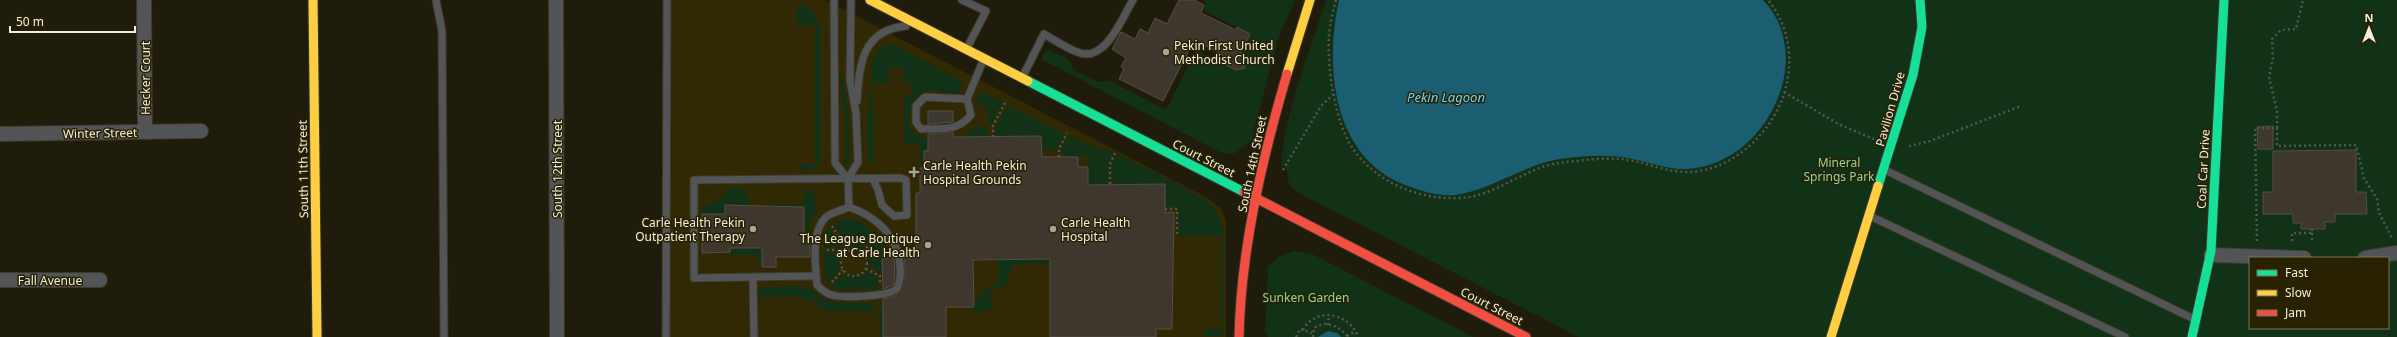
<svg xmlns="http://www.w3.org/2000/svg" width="2397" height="337" viewBox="0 0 2397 337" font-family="'Noto Sans',sans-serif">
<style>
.built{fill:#302903}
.green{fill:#123218;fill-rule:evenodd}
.water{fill:#1b5e72}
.building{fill:#3e372e;stroke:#564e45}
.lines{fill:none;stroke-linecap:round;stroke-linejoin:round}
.lane-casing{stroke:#3c392a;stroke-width:9}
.street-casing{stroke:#3c392a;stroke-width:16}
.fast-casing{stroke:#3c392a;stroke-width:11}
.slow-casing{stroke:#3c392a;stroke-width:11}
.jam-casing{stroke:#3c392a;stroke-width:11}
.path{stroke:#565551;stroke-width:2.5;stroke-dasharray:2 3;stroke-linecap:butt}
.lane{stroke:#535455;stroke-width:7}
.street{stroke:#535455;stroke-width:14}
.fast{stroke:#16e098;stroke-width:9}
.slow{stroke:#ffcf43;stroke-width:9}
.jam{stroke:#f24e42;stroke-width:9}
.poi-dot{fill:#a8a493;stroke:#282203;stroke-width:1.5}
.labels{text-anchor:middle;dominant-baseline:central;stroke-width:3;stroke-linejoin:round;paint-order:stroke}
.poi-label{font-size:12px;fill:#f1eedc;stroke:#282203;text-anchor:start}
.street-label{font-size:12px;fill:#f1eedc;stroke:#282203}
.park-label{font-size:12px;fill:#8dd59a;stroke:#282203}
.water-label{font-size:13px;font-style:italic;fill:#6cd4f9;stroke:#282203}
</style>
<rect width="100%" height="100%" fill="#201c0b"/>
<polygon class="built" points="671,0 825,0 1206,197 1221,208 1226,221 1226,337 669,337"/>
<g class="green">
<polygon points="1205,0 1295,0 1279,36 1251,141 1235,153 1226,154 1216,150 1041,59 1047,49 1068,59 1074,70 1099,82 1110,81 1166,110 1196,50 1236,70 1242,69 1244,65 1238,58 1250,34 1205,11"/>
<path d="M1326 0H2397V337H1579L1299 193C1283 182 1291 178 1285 166L1281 167C1285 110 1309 55 1326 0ZM2250 258H2388V328H2250Z"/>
<path d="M802 3C813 9 818 19 821 30V160L818 165 815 166V170H801L800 165 815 164V25H799L796 14Z"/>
<path d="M887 44 895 45 962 81 960 90 954 95C947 95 942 91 935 90 912 88 905 114 912 131L919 137H928V151H924V168H920L919 144H904V96H911V83H903V67H889V83H873L874 164 868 161 867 117 872 86V64L878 50Z"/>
<polygon points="839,74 842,76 849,117 849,163 847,165 845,163 845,119"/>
<polygon points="982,91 1003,102 992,125 988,125 987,105 974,104"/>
<polygon points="1007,105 1065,134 1057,150 1042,150 1041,137 996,137 995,128"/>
<polygon points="975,127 988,127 988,137 953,137 966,135"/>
<polygon points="1068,135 1090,146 1114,152 1109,164 1109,184 1088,185 1088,157 1062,157 1062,147"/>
<path d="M1117 154C1136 164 1205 195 1215 209 1221 217 1222 226 1223 235L1222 336H1204V330H1220L1221 236 1178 235V207H1165V184H1112V164Z"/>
<path d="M730 188H747L748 205H725V214H702V207C714 204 723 198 730 188Z"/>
<polygon points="806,190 814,190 816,208 804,239 764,207 764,205 803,204 803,192"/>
<polygon points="845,219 859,221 875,233 862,250 847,245 833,224"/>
<polygon points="829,227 842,244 841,248 824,247 825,237"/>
<polygon points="921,231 916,258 911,258 911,232"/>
<path d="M878 237C885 243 889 249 890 258L882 259V274L869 266 866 253Z"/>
<polygon points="731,248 762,248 762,265 758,265 758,255 731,255"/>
<polygon points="1295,251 1312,254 1473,337 1268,337 1265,332 1268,267 1279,256"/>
<polygon points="824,252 840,254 838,262 840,270 828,284 825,276"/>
<polygon points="1055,259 1055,263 1014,264 1004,288 991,288 991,303 998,304 983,312 974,312 973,301 977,301 977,297 981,296 981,293 985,293 985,289 990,289 990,285 998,285 998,260"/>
<polygon points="866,271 878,277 877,289 840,290 831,287 841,275 857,277"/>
<polygon points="801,286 809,288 819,295 811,302 799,296 759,297 759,288"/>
<polygon points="821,297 831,303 873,303 873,311 826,311 814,304"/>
<polygon points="884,306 917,307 883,307 883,337 880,337 879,309"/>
</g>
<g class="water">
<path d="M1339 0H1763C1784 21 1790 53 1783 82 1772 127 1734 167 1686 169 1668 170 1646 161 1628 158 1606 154 1581 156 1559 159 1525 165 1495 187 1461 194 1444 198 1424 192 1408 186 1333 159 1324 68 1339 0Z"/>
<polygon points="1328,331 1337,333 1341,337 1318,337"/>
</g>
<g class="building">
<polygon points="1179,0 1194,0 1204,5 1201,13 1236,30 1237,27 1250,34 1241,52 1245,68 1236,70 1220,62 1223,55 1194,40 1163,101 1119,79 1124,69 1121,67 1126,58 1112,49 1121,32 1135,39 1140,29 1148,33 1155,18 1167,24"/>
<polygon points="928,111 953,111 953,122 928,124"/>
<polygon points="2273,126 2273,149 2258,149 2257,127"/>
<polygon points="953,132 953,137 1041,136 1042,157 1078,157 1078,167 1088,167 1088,185 1165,184 1165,213 1174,212 1172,329 1156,329 1156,337 1050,337 1050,259 973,260 974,307 946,307 946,337 883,337 883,299 895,296 901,290 905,275 904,258 916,258 916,193 920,193 920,168 924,168 924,151 928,151 928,134"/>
<polygon points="2356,150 2356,192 2366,192 2367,214 2335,214 2335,222 2325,222 2325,229 2301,229 2301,223 2293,223 2293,214 2263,214 2263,192 2273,192 2273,151"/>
<polygon points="725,205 804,207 804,239 810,239 810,257 776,257 776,267 762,267 762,248 730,248 730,252 702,253 702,214 725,214"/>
<polygon points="890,258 894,258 895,280 893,285 883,289 882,259"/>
</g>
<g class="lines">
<g class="lane-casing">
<g id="lane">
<polyline points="436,0 442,31 444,337"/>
<polyline points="834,0 835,163 848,179 858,162 856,113 850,81 851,0"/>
<polyline points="962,0 986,11 967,48"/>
<path d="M1023 76 1044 34C1055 40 1067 49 1080 53 1106 61 1122 18 1133 0"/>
<path d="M967 99 925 97 916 106V122L921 129C942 128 957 132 971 115L967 99 983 61"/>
<path d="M857 101C859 63 863 30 906 26"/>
<polyline points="1885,170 2194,319"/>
<polyline points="848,179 849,207"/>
<path d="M849 207C876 216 899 237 900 267 901 273 900 283 897 288 891 297 842 298 832 295 826 294 821 289 817 285 816 266 810 232 826 217 831 213 842 210 849 207Z"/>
<polyline points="1870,216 2125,337"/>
<polyline points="753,277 694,278 694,180 901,178 906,180 907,215 894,216 882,205 878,190 873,179"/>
<polyline points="666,337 667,0"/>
<polyline points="754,337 753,277 816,276"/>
</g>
</g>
<g class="street-casing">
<g id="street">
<polyline points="144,0 145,132"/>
<polyline points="556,0 557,337"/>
<polyline points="0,134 201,131"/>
<polyline points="2211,255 2304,258"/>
<polyline points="2365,258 2397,253"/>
<polyline points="0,280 100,280"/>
</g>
</g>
<g class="fast-casing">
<g id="fast">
<polyline points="1028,81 1244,192"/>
<polyline points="1878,186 1913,75 1922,27 1920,0"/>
<polyline points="2192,337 2211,251 2224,0"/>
</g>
</g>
<g class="slow-casing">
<g id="slow">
<polyline points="313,0 317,337"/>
<polyline points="870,0 1028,81"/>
<polyline points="1287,74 1310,0"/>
<polyline points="1831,337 1878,186"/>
</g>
</g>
<g class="jam-casing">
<g id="jam">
<polyline points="1244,192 1526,337"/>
<path d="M1239 337C1241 249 1262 159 1287 74"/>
</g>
</g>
<g class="path">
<path d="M1336 0C1333 12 1329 25 1329 37 1327 68 1335 123 1353 149 1377 183 1419 200 1460 198 1495 197 1524 168 1558 163 1578 161 1602 157 1621 159 1643 161 1665 172 1687 172 1732 172 1773 132 1785 91 1794 58 1789 26 1768 0"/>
<polyline points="1784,92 1840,125 1874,139"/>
<polyline points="2277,128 2277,146 2356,145 2364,178 2377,199 2379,213 2392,238"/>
<polyline points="993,137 993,126 1006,101"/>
<polyline points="1909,146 1930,141 2021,106"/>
<polyline points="1059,157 1059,149 1067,133"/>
<polyline points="1283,170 1321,106 1334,94"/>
<polyline points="1110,184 1110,164 1116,151"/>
<polyline points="1165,209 1177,209 1177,235"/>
<polyline points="832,226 848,250"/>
<polyline points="2312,233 2312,241"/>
<polyline points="2257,241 2255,128 2277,128 2277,111 2269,77 2273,58 2272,39 2281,30 2296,29 2303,0"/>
<polyline points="2292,241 2292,233 2312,233 2312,229"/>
<circle cx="854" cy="263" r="13"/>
<polyline points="827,250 848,250"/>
<polyline points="863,252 876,236"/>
<polyline points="866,269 880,276 880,284"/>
<polyline points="832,282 843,270"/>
<polyline points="1328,325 1329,315"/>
<path d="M1303 330C1316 306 1350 313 1358 337"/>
<polyline points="1347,336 1356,331"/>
<polyline points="1296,337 1300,329 1312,333"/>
<path d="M1313 337 1314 328C1327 319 1340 327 1348 337"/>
</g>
<use href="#lane" class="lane"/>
<use href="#street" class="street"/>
<use href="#fast" class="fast"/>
<use href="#slow" class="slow"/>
<use href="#jam" class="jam"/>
</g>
<g class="poi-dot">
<circle cx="1166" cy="52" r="4"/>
<path d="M912 166h4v4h4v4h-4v4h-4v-4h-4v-4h4z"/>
<circle cx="753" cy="229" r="4"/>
<circle cx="1053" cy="229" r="4"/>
<circle cx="928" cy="245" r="4"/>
</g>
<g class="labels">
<g class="poi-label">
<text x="1174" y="45">Pekin First United<tspan x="1174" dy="14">Methodist Church</tspan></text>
<text x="923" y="165">Carle Health Pekin<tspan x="923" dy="14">Hospital Grounds</tspan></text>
<text x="745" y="222" text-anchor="end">Carle Health Pekin<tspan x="745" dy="14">Outpatient Therapy</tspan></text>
<text x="1061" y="222">Carle Health<tspan x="1061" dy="14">Hospital</tspan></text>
<text x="920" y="238" text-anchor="end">The League Boutique<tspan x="920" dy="14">at Carle Health</tspan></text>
</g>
<g class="street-label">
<text transform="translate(145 78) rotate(-90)">Hecker Court</text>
<text transform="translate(1890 109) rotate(-74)">Pavilion Drive</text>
<text transform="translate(100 133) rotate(-1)">Winter Street</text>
<text transform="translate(1204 158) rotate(27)">Court Street</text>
<text transform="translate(1252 164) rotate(-78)">South 14th Street</text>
<text transform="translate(303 169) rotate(-91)">South 11th Street</text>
<text transform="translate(557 169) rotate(-90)">South 12th Street</text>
<text transform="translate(2203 169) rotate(-87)">Coal Car Drive</text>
<text x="50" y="280">Fall Avenue</text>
<text transform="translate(1492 306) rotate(27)">Court Street</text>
</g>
<g class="park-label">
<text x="1839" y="162">Mineral<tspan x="1839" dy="14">Springs Park</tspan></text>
<text x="1306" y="297">Sunken Garden</text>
</g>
<g class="water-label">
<text x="1446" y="97">Pekin Lagoon</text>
</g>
</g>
<rect x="2249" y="257" width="140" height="72" fill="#282203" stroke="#78745a"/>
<rect x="2257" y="270" width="20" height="6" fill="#16e098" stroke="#78745a"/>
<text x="2285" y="277" font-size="12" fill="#f1eedc">Fast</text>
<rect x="2257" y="290" width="20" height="6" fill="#ffcf43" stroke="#78745a"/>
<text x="2285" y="297" font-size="12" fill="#f1eedc">Slow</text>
<rect x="2257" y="310" width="20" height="6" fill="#f24e42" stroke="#78745a"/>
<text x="2285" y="317" font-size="12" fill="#f1eedc">Jam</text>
<g transform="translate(2369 28)" stroke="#282203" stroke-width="3" paint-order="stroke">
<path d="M0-3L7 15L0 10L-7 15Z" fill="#f1eedc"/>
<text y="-6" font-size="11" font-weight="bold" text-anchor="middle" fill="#f1eedc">N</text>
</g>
<path d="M10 26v6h125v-6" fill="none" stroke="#f1eedc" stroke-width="2"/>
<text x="16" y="26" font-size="12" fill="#f1eedc" stroke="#282203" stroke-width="3" paint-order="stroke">50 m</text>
</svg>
